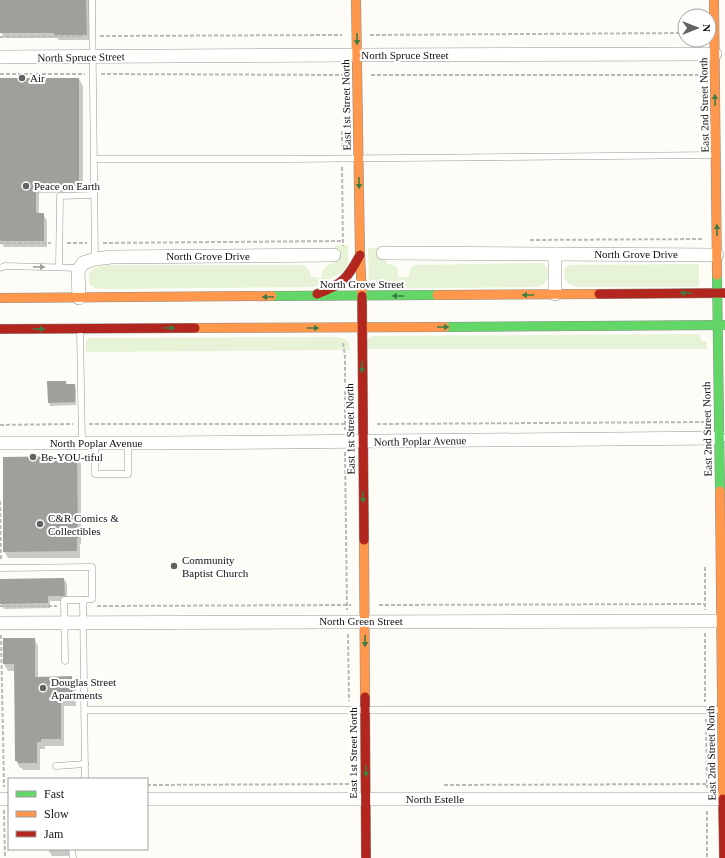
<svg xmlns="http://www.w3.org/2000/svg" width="725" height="858" viewBox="0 0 725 858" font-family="'Times New Roman',serif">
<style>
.green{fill:#e7f3d7}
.shadow{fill:#0003}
.building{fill:#a19f9c}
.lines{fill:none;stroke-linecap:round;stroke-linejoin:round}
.lane-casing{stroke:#979795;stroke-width:7}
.street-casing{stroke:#979795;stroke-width:14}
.fast-casing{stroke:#8e8d8b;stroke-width:10}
.slow-casing{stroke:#8e8d8b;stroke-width:10}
.jam-casing{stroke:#8e8d8b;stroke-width:10}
.path{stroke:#b9b9b8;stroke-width:2;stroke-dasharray:4 2;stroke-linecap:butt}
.lane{stroke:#fffffe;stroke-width:6}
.street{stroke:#fffffe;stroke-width:13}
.fast{stroke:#63d668;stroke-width:9}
.slow{stroke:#ff974d;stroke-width:9}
.jam{stroke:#b3261e;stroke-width:9}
.oneway{fill:#3e7d41}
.oneway2{fill:#a0a09f}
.poi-dot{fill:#646362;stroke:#fff;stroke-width:1.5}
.labels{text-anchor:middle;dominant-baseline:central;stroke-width:4;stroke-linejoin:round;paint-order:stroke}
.street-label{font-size:11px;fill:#111;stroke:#fff}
.poi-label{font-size:11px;fill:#111;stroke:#fff;text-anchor:start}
</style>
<rect width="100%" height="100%" fill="#fdfcf7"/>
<g class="green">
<path d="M335 245H348V265L343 272 314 287 103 289 96 288 90 285C85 269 95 267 107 265H303C309 268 310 271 311 277L321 278C323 269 325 264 335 263Z"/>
<polygon points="368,248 387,248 387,264 394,265 398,268 398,277 409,277 410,268 415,265 542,263 547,267 549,274 547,280 543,285 536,287 376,289 376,280 369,280"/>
<path d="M699 264V287H577C566 283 563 280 565 268L570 265Z"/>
<polygon points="700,334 701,341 707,341 707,349 366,349 367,340 373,336"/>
<polygon points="337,337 344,339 349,342 350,350 86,352 85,345 86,340 91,338"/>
</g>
<g class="shadow">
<polygon points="0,0 89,0 89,40 59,40 57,38 6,38 4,37 0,31"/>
<polygon points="0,79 79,79 83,86 83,192 39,193 39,214 43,214 47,221 47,247 4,247 0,241"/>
<polygon points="66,382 67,385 74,385 76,388 76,405 50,406 49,402"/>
<polygon points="77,457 81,464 81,544 80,544 80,558 8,558 4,551"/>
<polygon points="64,579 67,584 67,601 50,601 50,608 4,609 1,604"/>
<polygon points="34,638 38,646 38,678 71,677 75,684 76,706 64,706 64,746 45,746 45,749 40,749 40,770 23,770 22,768 20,768 16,761 15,671 8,671 4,664"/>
<polygon points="49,849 71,849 70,856 52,856 49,851"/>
</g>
<g class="building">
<polygon points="0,0 86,0 87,35 54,35 54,33 0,33"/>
<polygon points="0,78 79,78 79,186 36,186 36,213 44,213 44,241 0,241"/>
<polygon points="47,381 66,381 66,384 75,384 75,402 48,403"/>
<polygon points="77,456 78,538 77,538 77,551 3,552 3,457"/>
<polygon points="64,578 65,596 48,596 48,603 0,604 0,579"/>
<polygon points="3,638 35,638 35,677 72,676 72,699 61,699 61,739 41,739 41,742 37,742 37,763 18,763 18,761 15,761 14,664 3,664"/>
</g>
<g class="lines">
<g class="lane-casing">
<g id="lane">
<polyline points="92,0 95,259"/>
<polyline points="94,159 290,159 714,155"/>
<polyline points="59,267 60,196 94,195"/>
<polyline points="0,268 5,266 80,268"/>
<polyline points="80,330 82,443"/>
<polyline points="95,443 95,474 128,474 128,443"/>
<polyline points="0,568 92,567 92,599 83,600 85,779"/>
<polyline points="65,661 64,600 83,600"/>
<polyline points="85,710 721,710"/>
<polyline points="56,766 85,764"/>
<polyline points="72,849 73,858"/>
</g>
</g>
<g class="street-casing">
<g id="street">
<polyline points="0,57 357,55 715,54"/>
<polyline points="383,253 717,255"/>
<polyline points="555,254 555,294"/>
<polyline points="79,298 78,271 83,263 95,259 111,257 334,255"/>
<polyline points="0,443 160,443 719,438"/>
<polyline points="0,623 721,621"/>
<polyline points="0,799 9,799"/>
<polyline points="147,799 723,799"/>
</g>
</g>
<g class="fast-casing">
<g id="fast">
<polyline points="717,275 720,491"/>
<polyline points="272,296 437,295"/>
<polyline points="445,327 725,325"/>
</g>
</g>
<g class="slow-casing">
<g id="slow">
<polyline points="356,0 360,254 362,296"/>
<polyline points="714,0 717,275"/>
<polyline points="437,295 599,294"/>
<polyline points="0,298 272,296"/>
<polyline points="195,328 445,327"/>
<polyline points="720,491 723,799"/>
<polyline points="364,540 365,697"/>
</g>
</g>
<g class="jam-casing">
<g id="jam">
<path d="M317 294C342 285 348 278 360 255"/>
<polyline points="599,294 725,293"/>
<polyline points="362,296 364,540"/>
<polyline points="0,329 195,328"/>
<polyline points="365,697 366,858"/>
<polyline points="723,799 724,858"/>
</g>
</g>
<g class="path">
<polyline points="370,35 685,33"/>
<polyline points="100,36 342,35"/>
<polyline points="0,37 84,36"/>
<polyline points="0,74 85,74"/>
<polyline points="101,74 343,75"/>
<polyline points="371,75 701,75"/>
<polyline points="342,131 342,150"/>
<polyline points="342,167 343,246"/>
<polyline points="530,240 702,239"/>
<polyline points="0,243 51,243"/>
<polyline points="67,243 87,243"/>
<polyline points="103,243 342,241"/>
<polyline points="343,343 345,356 345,430"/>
<polyline points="89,424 349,424"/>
<polyline points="377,424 704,422"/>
<polyline points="0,425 73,424"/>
<polyline points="345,452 347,610"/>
<polyline points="0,501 1,559"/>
<polyline points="705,567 705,610"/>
<polyline points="379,605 705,604"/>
<polyline points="0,606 57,606"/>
<polyline points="97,606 351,605"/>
<polyline points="705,633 705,702"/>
<polyline points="348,634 349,701"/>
<polyline points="1,635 4,787"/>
<polyline points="706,719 707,788"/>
<polyline points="147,785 351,784"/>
<polyline points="444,785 707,784"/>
<polyline points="4,810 5,858"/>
<polyline points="707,811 707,858"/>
</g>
<use href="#lane" class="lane"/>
<use href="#street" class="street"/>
<use href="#fast" class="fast"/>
<use href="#slow" class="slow"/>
<use href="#jam" class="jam"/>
</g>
<defs><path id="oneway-solid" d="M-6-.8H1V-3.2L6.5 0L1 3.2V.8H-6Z"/></defs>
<g class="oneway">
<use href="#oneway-solid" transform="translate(357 39) rotate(89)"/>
<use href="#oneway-solid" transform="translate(715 100) rotate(-91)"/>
<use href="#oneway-solid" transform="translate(359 183) rotate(89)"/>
<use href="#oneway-solid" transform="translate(717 230) rotate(-91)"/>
<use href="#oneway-solid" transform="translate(686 293) rotate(180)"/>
<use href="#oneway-solid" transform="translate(528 295) rotate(180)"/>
<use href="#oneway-solid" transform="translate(398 296) rotate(180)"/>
<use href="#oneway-solid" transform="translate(268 297) rotate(180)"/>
<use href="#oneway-solid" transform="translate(443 327)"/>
<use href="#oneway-solid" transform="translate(169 328)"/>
<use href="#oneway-solid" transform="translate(313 328)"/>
<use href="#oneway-solid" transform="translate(39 329)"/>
<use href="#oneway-solid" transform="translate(362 367) rotate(90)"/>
<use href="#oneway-solid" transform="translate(363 497) rotate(89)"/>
<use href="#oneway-solid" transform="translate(365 641) rotate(90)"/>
<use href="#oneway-solid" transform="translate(366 771) rotate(90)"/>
</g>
<use class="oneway2" href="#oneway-solid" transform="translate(39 267) rotate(1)"/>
<g class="poi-dot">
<circle cx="22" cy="78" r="4"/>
<circle cx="26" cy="186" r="4"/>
<circle cx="33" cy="457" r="4"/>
<circle cx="40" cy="524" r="4"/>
<circle cx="174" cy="566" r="4"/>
<circle cx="43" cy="688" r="4"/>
</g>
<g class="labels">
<g class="street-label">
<text x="405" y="55">North Spruce Street</text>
<text transform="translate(81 57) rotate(-1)">North Spruce Street</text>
<text transform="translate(346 105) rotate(-91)">East 1st Street North</text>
<text transform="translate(704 105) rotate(-91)">East 2nd Street North</text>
<text x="636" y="254">North Grove Drive</text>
<text x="208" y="256">North Grove Drive</text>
<text x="362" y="284">North Grove Street</text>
<text transform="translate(350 429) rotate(-91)">East 1st Street North</text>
<text transform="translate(707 429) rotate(-91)">East 2nd Street North</text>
<text transform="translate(420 441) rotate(-1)">North Poplar Avenue</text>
<text x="96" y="443">North Poplar Avenue</text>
<text x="361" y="621">North Green Street</text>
<text transform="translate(353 753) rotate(-90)">East 1st Street North</text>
<text transform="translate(711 753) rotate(-91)">East 2nd Street North</text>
<text x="435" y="799">North Estelle</text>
</g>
<g class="poi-label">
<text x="30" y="78">Air</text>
<text x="34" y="186">Peace on Earth</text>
<text x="41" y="457">Be-YOU-tiful</text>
<text x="48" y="518">C&amp;R Comics &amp;<tspan x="48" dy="13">Collectibles</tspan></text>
<text x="182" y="560">Community<tspan x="182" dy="13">Baptist Church</tspan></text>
<text x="51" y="682">Douglas Street<tspan x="51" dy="13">Apartments</tspan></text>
</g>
</g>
<rect x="8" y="778" width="140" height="72" fill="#ffffff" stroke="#a0a0a0"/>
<rect x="16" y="791" width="20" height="6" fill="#63d668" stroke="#a0a0a0"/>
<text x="44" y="798" font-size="12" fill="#111111">Fast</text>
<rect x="16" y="811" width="20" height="6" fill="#ff974d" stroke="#a0a0a0"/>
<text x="44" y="818" font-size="12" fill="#111111">Slow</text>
<rect x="16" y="831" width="20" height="6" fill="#b3261e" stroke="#a0a0a0"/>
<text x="44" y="838" font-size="12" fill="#111111">Jam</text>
<g transform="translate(697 28) rotate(90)"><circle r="19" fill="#ffffff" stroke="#a0a0a0"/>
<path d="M0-3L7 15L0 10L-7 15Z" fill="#646362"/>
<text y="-6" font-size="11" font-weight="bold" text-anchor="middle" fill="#111111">N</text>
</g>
</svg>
